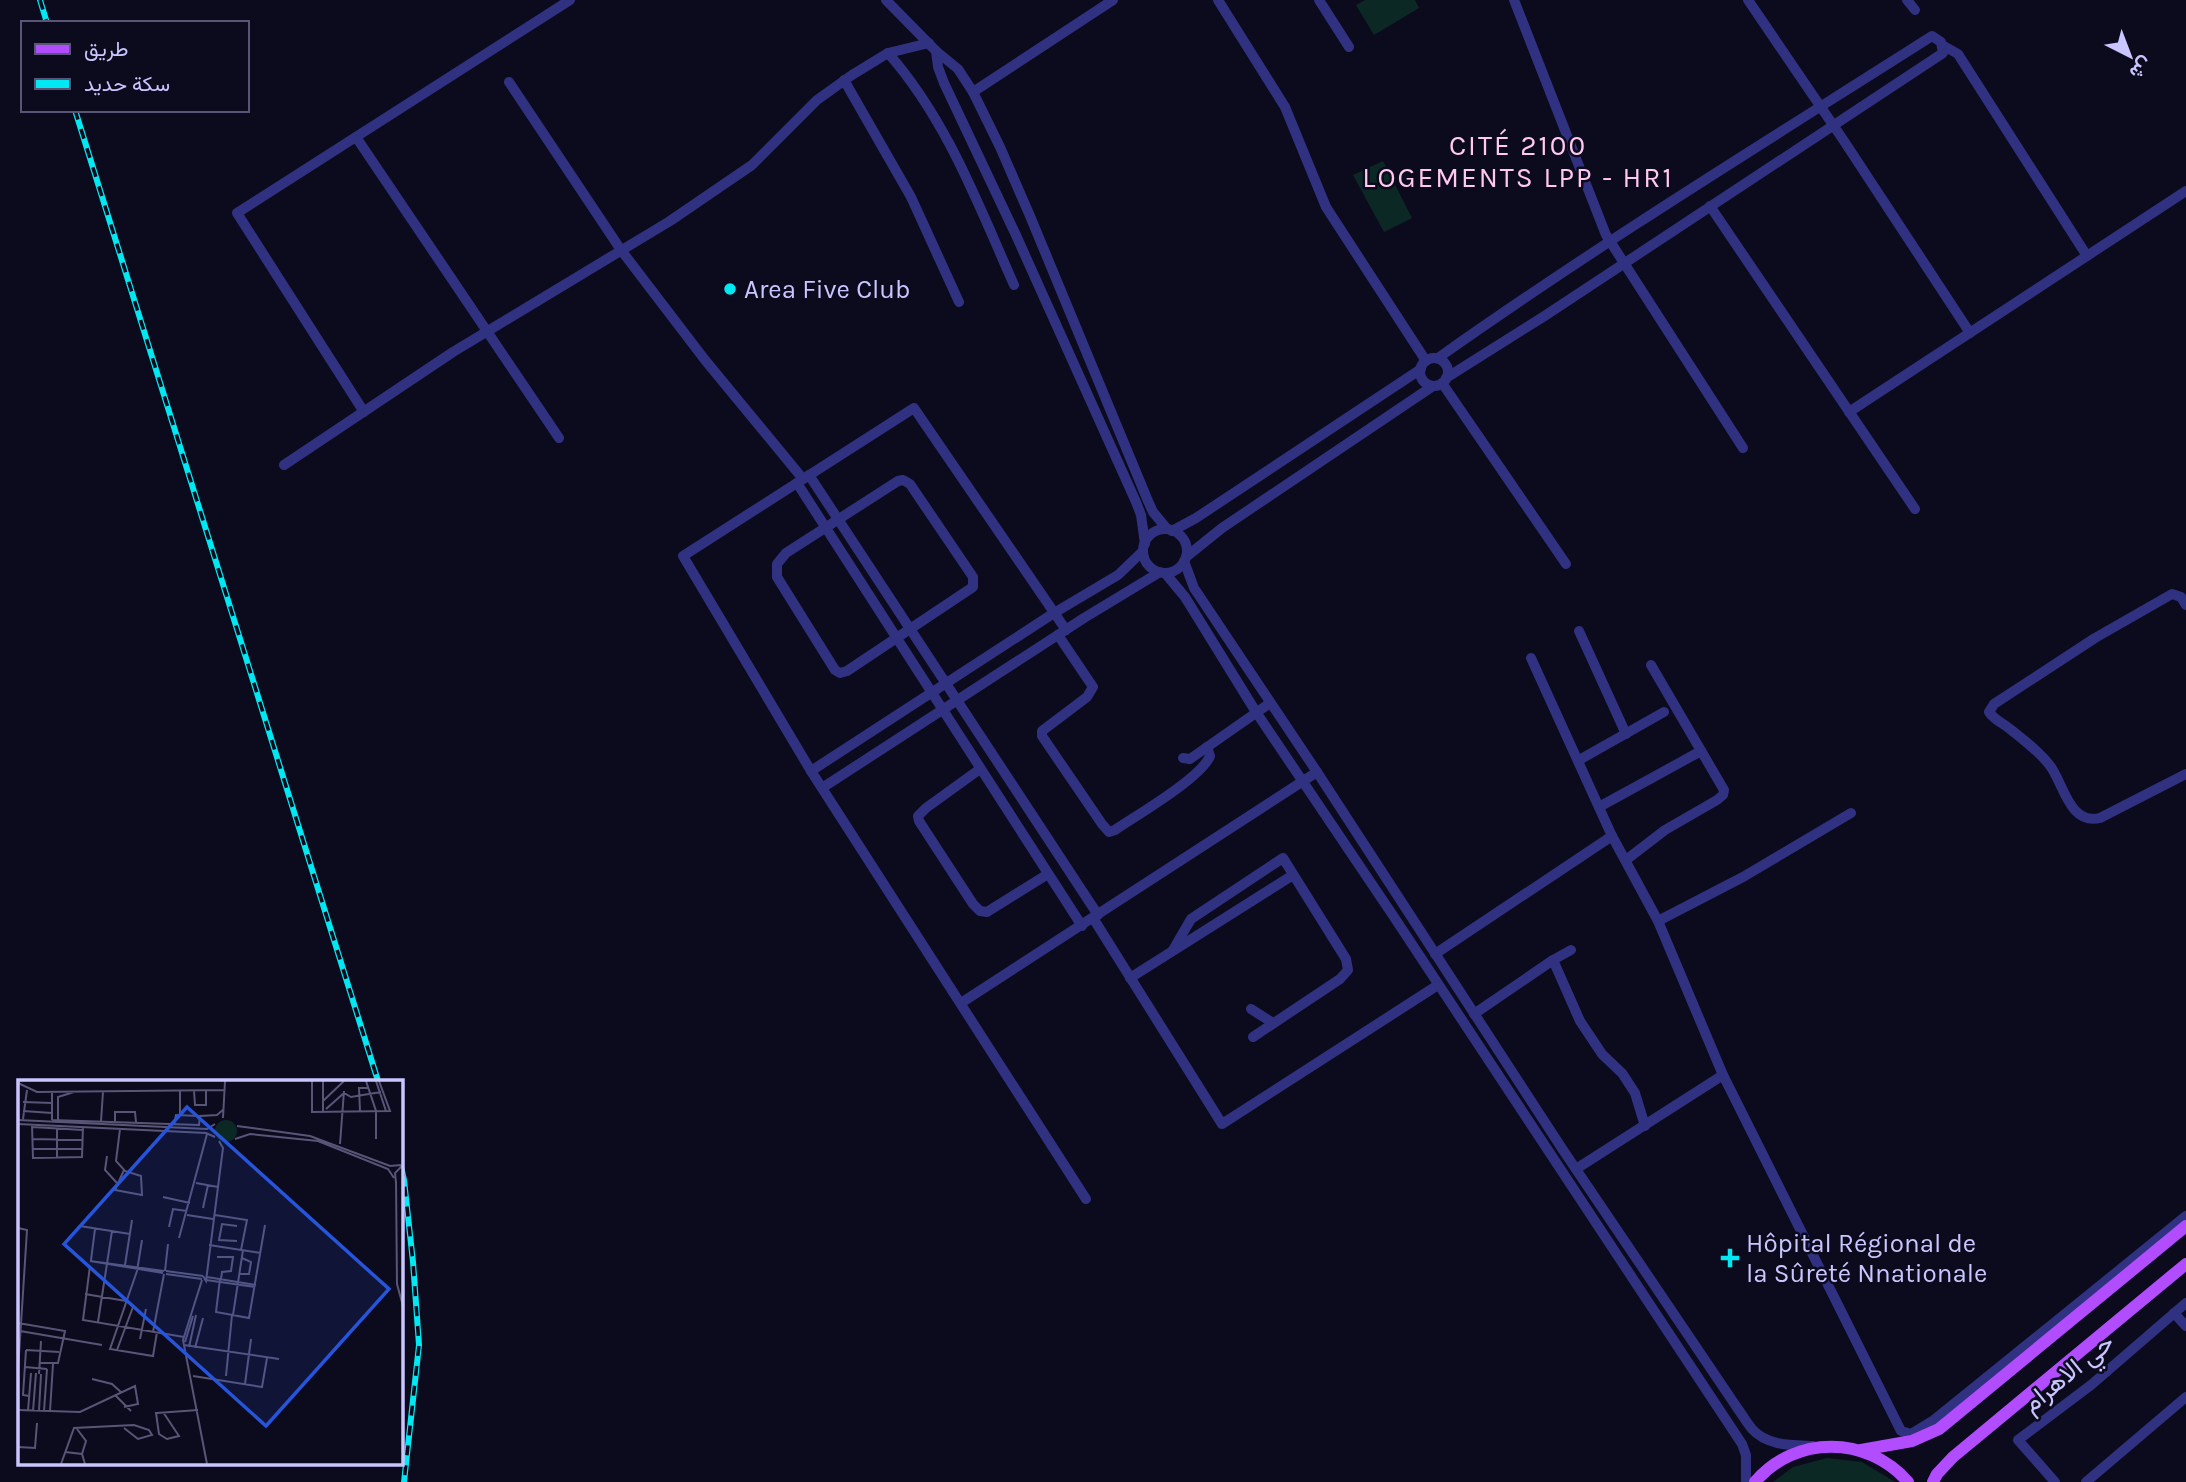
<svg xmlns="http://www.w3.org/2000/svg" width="2186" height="1482" viewBox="0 0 2186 1482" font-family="Karla,Vazirmatn,sans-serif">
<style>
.green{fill:#0c2825}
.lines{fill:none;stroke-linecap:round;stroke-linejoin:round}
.minor{stroke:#303281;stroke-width:10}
.major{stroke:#b24dff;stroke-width:12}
.rail-casing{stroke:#00e8f1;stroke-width:6}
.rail{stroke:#0c0a1d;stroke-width:3.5;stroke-dasharray:10;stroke-linecap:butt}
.poi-dot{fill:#00e8f1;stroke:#0c0a1d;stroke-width:2.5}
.labels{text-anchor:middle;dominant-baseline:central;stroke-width:5;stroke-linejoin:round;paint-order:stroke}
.poi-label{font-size:26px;fill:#c9c6ff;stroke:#0c0a1d;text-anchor:start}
.street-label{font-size:26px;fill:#c9c6ff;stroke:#0c0a1d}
.neighbourhood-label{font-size:28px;letter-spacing:2px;fill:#ffc8ee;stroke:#0c0a1d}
.inset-road{fill:none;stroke:#585577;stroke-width:2}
.view{fill:#2654da;fill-opacity:0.15;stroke:#2654da;stroke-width:3.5}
.inset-edge{fill:none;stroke:#c9c6ff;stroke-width:3.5}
</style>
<rect width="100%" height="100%" fill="#0c0a1d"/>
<g class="green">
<polygon points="1365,0 1415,0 1419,8 1374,35 1356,5"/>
<polygon points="1383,161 1412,218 1384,232 1353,175"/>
<polygon points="1827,1458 1862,1462 1895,1482 1773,1482 1793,1467"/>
</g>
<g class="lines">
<g class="minor">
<polyline points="886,0 936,51 958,69 973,92 1000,147 1030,216 1148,501 1153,512 1167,529"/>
<polyline points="1218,0 1285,107 1326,207 1426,361"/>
<polyline points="1319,0 1349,47"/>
<polyline points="1514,0 1606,235 1743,448"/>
<polyline points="1748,0 1844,141 1970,333"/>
<polyline points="1907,0 1915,10"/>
<polyline points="1942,45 1958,54 2087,256"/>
<polyline points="936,51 938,67 944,83 1015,233 1136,502 1141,515 1145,544"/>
<path d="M888 53C947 120 978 204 1014 285"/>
<polyline points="844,80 911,197 959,302"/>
<polyline points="509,82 621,250 705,360 803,479"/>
<polyline points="973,92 1113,0"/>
<polyline points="356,137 559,438"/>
<polyline points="1710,206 1915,509"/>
<path d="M1438 358C1599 244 1767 141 1932 36L1941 42 1943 53 1543 317 1446 378"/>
<circle cx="1434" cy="372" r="14"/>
<polyline points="1442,383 1566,564"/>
<polyline points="364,412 237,213 570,0"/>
<polyline points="1849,412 2186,191"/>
<polyline points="284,465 453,352 670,221 752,165 817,100 852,75 888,53 929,43"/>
<polyline points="809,475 1098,915"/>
<polygon points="903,480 910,484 973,577 973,587 847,671 840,673 835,670 777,577 777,564 786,553 898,481"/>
<polyline points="797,483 1082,926"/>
<circle cx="1165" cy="551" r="22"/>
<polyline points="1172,531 1196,518 1421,369"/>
<polyline points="1186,557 1222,528 1433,386"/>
<path d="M1184 561 1194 588 1317 772 1563 1150 1738 1409C1743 1416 1747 1423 1752 1429 1767 1446 1792 1445 1813 1446"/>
<polyline points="1165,573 1185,597 1256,712 1394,917 1742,1444 1746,1455 1746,1482"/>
<path d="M2186 605 2181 597 2172 594 2095 638 1994 704 1989 712C1994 720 2003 723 2010 729 2024 740 2041 753 2051 767 2064 786 2070 825 2100 818L2186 774"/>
<polyline points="1066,630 914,408 683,556 811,771 1086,1199"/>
<polyline points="1579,631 1626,734"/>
<path d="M1058 635 1093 687 1087 697 1042 731V736L1102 824 1109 832 1115 830C1137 815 1201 778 1210 756L1207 747"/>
<polyline points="1531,658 1612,836 1658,921 1723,1075 1901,1431 1911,1434 1934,1420 2186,1216"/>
<polyline points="1183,758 1190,759 1270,703"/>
<polyline points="1579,760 1664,712"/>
<polyline points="980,769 926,808 918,816 919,821 973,904 980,911 987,912 1048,874"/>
<polyline points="811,771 1054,613 1118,575 1143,551"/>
<polyline points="822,788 1084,618 1160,572"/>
<polyline points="1599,807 1701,751"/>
<polyline points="1626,860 1665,830 1717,800 1723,795 1724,790 1651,665"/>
<polyline points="1093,918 1222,1124 1438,985"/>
<polyline points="1658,921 1743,877 1851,813"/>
<polyline points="1173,950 1191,919 1283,858 1346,959 1348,970 1340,979 1253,1037"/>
<polyline points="1435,954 1612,836"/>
<polyline points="1553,960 1580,1021 1602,1054 1622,1073 1635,1093 1645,1126"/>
<polyline points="1130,978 1293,875"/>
<polyline points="961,1003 1317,772"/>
<polyline points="1251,1009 1273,1023"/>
<polyline points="1474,1014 1553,960 1571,950"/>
<polyline points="1576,1169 1723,1075"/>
<polyline points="2174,1313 2186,1326"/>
<polyline points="2055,1482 2018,1440 2091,1385 2186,1303"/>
<polyline points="2086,1482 2186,1397"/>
</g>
<g class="major">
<polyline points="1861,1450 1912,1441 1939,1429 2186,1226"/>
<path d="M1755 1482C1795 1435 1867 1435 1908 1482"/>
<polyline points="1933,1482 1937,1474 1953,1457 2186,1264"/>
</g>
<g class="rail-casing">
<g id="rail">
<polyline points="40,0 47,23"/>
<polyline points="75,110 378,1081"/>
<polyline points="401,1167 404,1180 413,1262 419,1345 404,1482"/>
</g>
</g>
<use href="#rail" class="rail"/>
</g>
<g class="poi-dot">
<circle cx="730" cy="289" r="7"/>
<path d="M1726.5 1247.5h7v7h7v7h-7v7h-7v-7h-7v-7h7z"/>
</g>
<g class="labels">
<g class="poi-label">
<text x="744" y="289">Area Five Club</text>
<text x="1746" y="1243">Hôpital Régional de<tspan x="1746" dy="30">la Sûreté Nnationale</tspan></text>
</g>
<g class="street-label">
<text transform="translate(2068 1373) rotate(-39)">حي الاهرام</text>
</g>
<g class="neighbourhood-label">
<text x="1518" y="145">CITÉ 2100<tspan x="1518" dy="32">LOGEMENTS LPP - HR1</tspan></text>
</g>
</g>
<g transform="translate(18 1080)">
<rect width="385" height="385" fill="#0c0a1d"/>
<path d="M197 51a11 11 0 1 1 22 0a11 11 0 1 1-22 0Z" fill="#0c2825"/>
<path class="inset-road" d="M294 1V32L372 31 361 1M305 1V32M348 1 358 31V59M358 1 368 31M0 3 19 12 207 10M162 11V33M176 11 177 25H188V11M34 13V40M305 21 326 1M5 22 34 23M308 29 326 13 333 17 363 12M5 31 34 33M342 31 341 8H351M205 38 207 1M5 39 9 10M0 40 189 49 197 44M34 40 181 45 182 36 199 35 206 29M40 40V17L56 12M83 41 85 12M97 41V32H117L118 42M0 44 188 53 197 57M156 44 158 35 181 36M14 45 15 78 64 77 65 47M219 46 292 56 372 86 383 85M14 47 65 50M39 48V77M102 49 98 81 107 91 123 96 124 115 97 110 106 90M14 59 64 60M217 59 232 54 300 61 370 89 376 98M322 64 326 11M14 69H65M89 76 87 90 99 103M378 101 379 204 385 226M178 103 200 107M378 103 377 93 385 85M145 117 172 123M185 128 190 105M169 135 195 139M197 135 229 140 223 170M62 146 112 154M219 146 204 144 201 160 219 161M151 147 155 129 169 131M0 148 9 150 0 291M161 158 189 54M124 160 119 191 92 269 135 276 139 252M191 165 243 173M199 177H215L213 191 204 192 203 199M73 180 77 149M107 185 114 140M72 186 65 240 166 257M147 191 150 164M148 191 185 196M145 193 72 181 146 191M148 194 184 199M222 194H231L233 182 224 178M185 196 188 201 205 68 201 61M189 197 238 205M202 199 198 232 231 238 247 145M184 200 165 260 189 384M188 200 237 207M67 214 108 221M215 235 225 170M80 242 94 151M0 243 47 251 40 283H22M2 251 84 265M135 252 146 194M122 259 128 229M167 262 175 236M166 265 261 279M171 267 178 235M177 268 185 238M8 270 5 315 11 316M8 270 41 272M99 270 115 227M7 287 29 289M21 294 23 261M175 296 244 307 249 278M208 296 214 235M74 299 94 304 104 313M227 304 233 259M98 316 113 331M0 330 62 332 117 306 120 324 106 327M10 331 13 293M15 331 18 293M21 331 23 294M26 331 29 289M32 331 35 284M145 332 161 356 149 359 141 354 138 333H139L180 330M59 349 68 361 64 374M0 367 17 368 19 343M47 372 64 374 67 384M43 384 56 348 116 345 131 350 134 355 120 359 106 348"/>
<path class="view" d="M169 27 371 209 248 346 46 164Z"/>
<rect width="385" height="385" class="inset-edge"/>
</g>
<rect x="21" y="21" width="228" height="91" fill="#0c0a1d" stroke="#585577" stroke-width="2"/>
<rect x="35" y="44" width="35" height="10" fill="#b24dff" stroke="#585577" stroke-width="2"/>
<text x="84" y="56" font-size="21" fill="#c9c6ff">طريق</text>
<rect x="35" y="79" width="35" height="10" fill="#00e8f1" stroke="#585577" stroke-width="2"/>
<text x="84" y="91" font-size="21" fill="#c9c6ff">سكة حديد</text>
<g transform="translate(2130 56) rotate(138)" stroke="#0c0a1d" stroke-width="5" paint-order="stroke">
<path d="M0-5L12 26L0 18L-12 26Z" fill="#c9c6ff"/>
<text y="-10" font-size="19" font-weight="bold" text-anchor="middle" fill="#c9c6ff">ش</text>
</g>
</svg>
